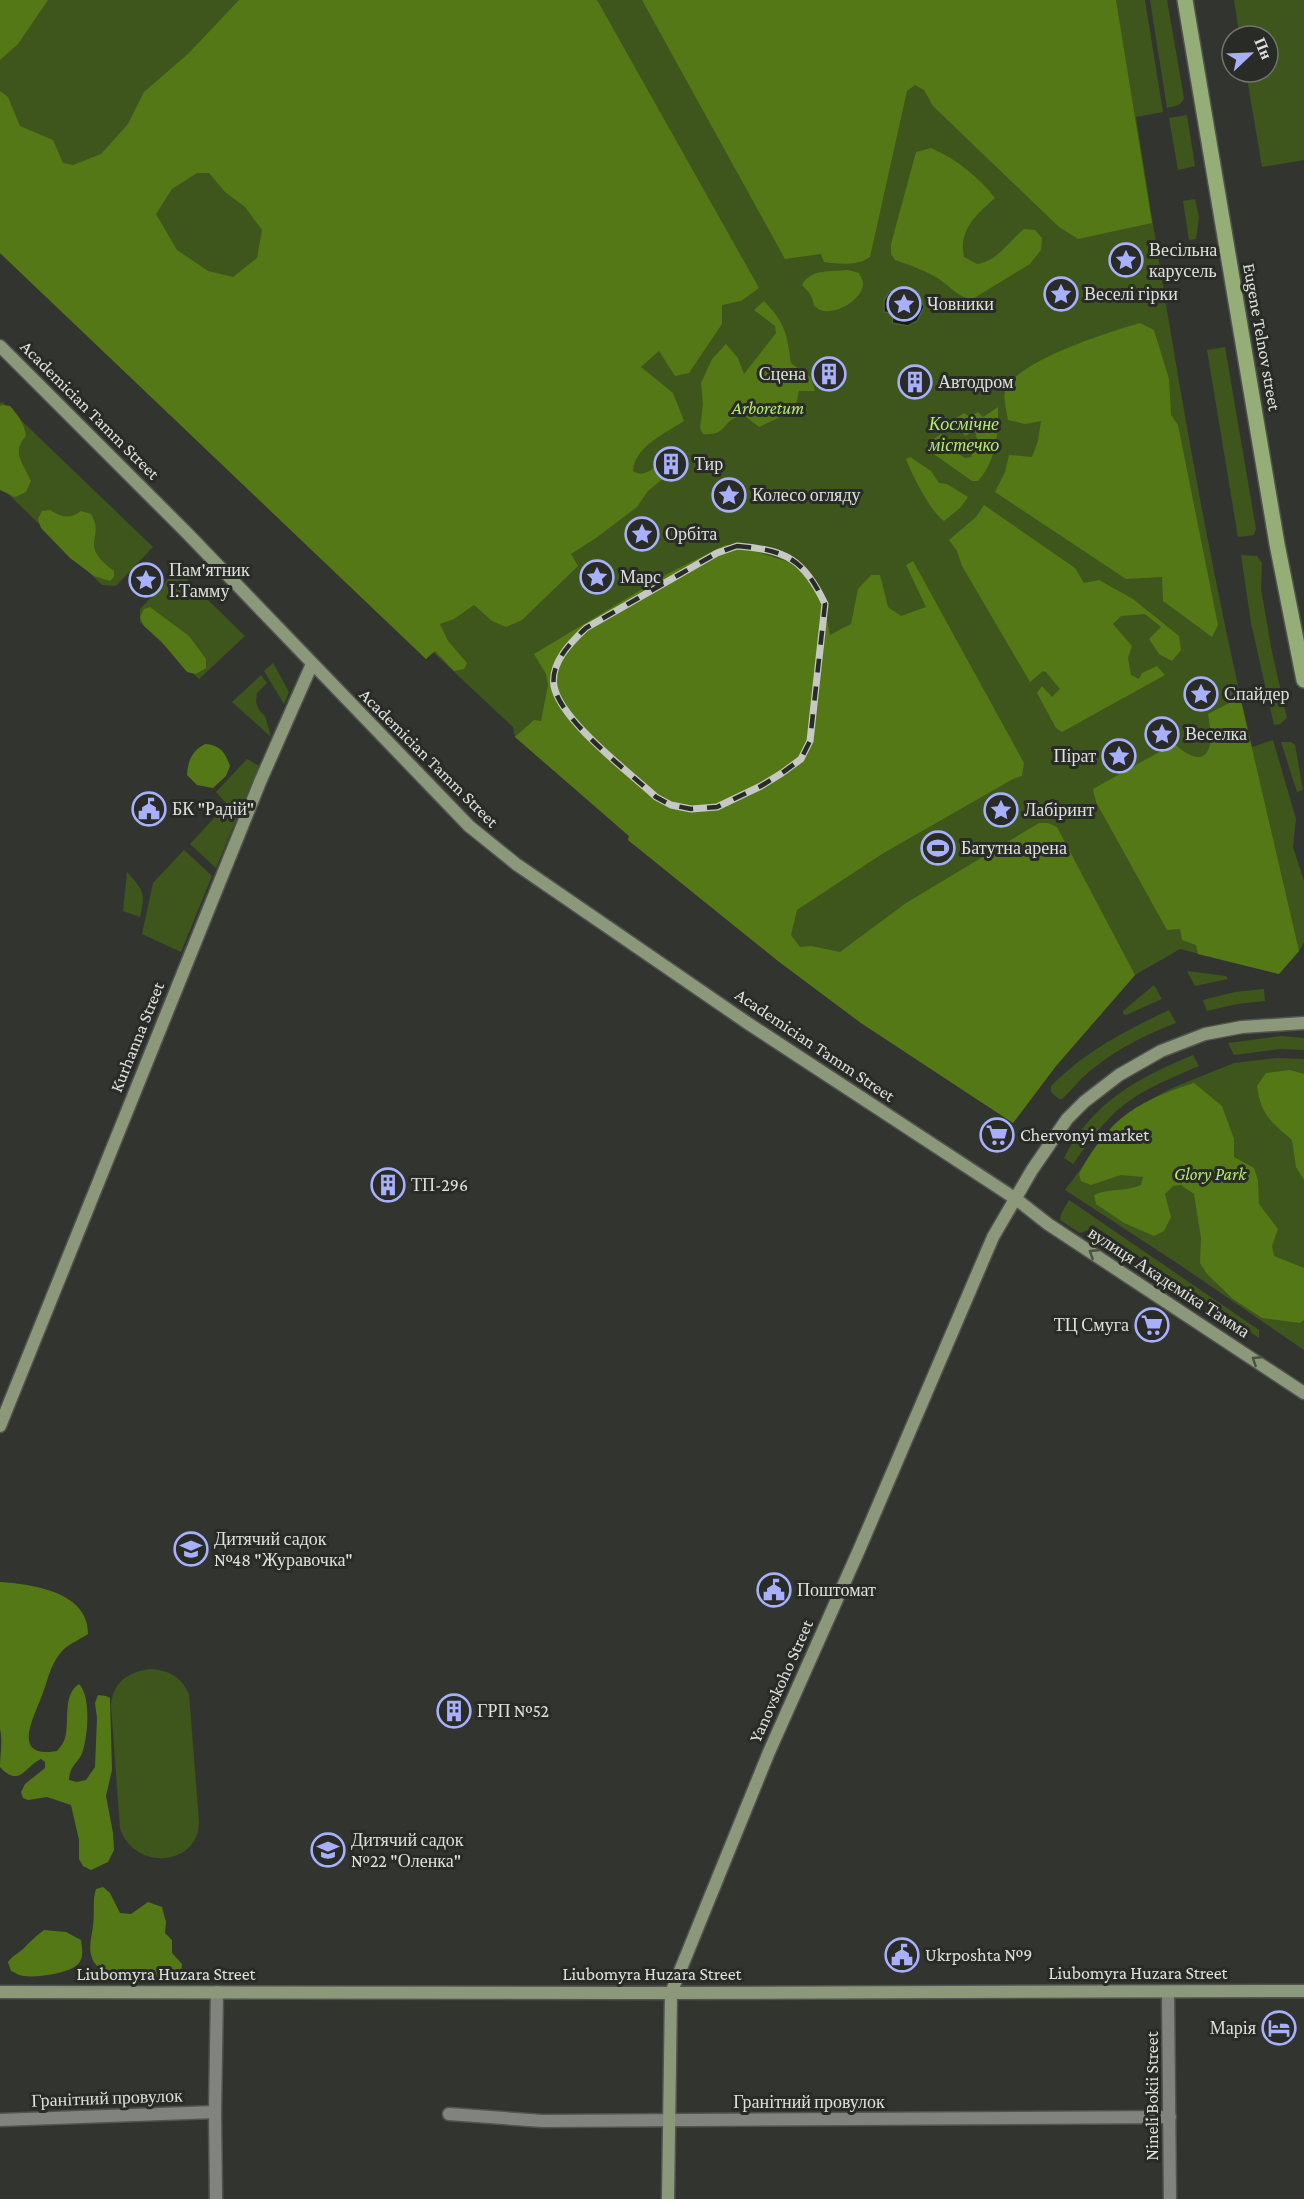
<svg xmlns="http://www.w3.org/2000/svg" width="1304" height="2199" viewBox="0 0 1304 2199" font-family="'Crimson Pro',serif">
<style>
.green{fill:#3e561c}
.forest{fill:#547815;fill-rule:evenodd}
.water{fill:#142004;stroke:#515a45;stroke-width:1.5}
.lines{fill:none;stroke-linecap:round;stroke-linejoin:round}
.street-casing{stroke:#51534f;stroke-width:15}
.secondary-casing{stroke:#51534f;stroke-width:15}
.primary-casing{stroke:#51534f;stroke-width:18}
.street{stroke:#81847e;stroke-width:12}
.secondary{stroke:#8b997a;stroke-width:12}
.primary{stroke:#95ad77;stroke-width:15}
.rail-casing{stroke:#c6c8c4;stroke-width:7}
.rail{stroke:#282b26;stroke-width:4.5;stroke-dasharray:14;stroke-linecap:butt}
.oneway{stroke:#4b5243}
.labels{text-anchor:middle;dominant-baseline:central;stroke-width:6;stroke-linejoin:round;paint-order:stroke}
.poi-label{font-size:18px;fill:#dee0dd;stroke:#282b26;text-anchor:start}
.street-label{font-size:18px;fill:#dee0dd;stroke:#282b26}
.park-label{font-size:18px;font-style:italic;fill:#b6ea72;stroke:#282b26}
</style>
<rect width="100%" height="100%" fill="#32352f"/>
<g class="green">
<path d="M0 0H1145L1163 112 1136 117C1169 327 1203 540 1252 747L1273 740 1296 819 1293 847 1304 881V942L1299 951 1279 974 1180 949 1135 975 1056 1066 1013 1123 861 1023 778 961 628 840 629 836 515 737 513 727 433 652 426 659 0 253Z"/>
<path d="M1150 0H1167L1184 98C1181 106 1175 106 1167 108Z"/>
<polygon points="1234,0 1304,0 1304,160 1262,167 1246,72 1268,72 1268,36 1253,36 1251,30 1239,32"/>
<polygon points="1187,115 1195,166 1178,170 1169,118"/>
<polygon points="1195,199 1199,217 1196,239 1189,240 1183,201"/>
<polygon points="1225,347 1256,529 1254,535 1238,537 1207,350"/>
<polygon points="2,402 153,547 116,586 102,585 0,486 0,403"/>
<polygon points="1241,555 1257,556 1262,563 1261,589 1272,652 1287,718 1280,724 1274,725 1251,623"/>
<polygon points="177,570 245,636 199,679 140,622 140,609"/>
<polygon points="273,663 289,692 284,704 264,671"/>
<polygon points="261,675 267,683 257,693 256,702 259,710 265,716 271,737 232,702"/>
<polygon points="1281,742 1291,742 1295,745 1303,790 1297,792"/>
<polygon points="247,759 259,766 216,868 190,844 227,804 216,792"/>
<polygon points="184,850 212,876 181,952 142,934 153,883"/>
<path d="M127 872C143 890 146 893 140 917L123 911Z"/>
<polygon points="1187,971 1226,976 1228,979 1195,986"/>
<polygon points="1154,985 1162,999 1126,1015 1123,1014 1123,1011"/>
<polygon points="1264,989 1265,1001 1237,1004 1207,1011 1203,1000 1235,992"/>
<path d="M1169 1010 1176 1023C1142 1036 1109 1053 1082 1078 1075 1085 1069 1093 1062 1099H1059L1051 1092V1086C1086 1051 1125 1031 1169 1010Z"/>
<polygon points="1281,1036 1304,1038 1304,1050 1280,1049 1234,1055 1228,1043"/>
<path d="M1193 1055 1199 1066C1174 1077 1147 1087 1125 1104 1104 1120 1088 1143 1073 1164L1064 1158C1092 1102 1138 1078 1193 1055Z"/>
<polygon points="1277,1058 1304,1059 1304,1350 1180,1265 1065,1190 1107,1134 1150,1100 1172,1088 1234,1063"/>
<polygon points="1069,1200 1259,1330 1259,1338 1093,1225 1088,1230 1080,1233 1060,1220 1061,1214"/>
<path d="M150 1669C169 1670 181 1677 189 1694L199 1822C199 1866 134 1872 120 1828L111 1705C113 1682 128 1672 150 1669Z"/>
</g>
<g class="forest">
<polygon points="0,0 48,0 18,44 0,60"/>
<path d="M239 0H597L759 288 741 301 722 305V324L689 373 675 376 659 351 641 367 673 393 684 421C666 433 634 447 633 471 642 477 648 472 657 466L664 468 665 477 648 491 637 507 596 538 571 554 578 566 522 620 506 627 492 621 474 605 454 619 440 624 448 641 467 663 464 669 454 671 435 651 426 659 0 253V91L8 97 20 126 53 140 63 163 73 165 101 154 128 124 144 92 189 53ZM197 173H209L225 192 245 207 262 230 257 258 233 277 208 271 177 250 156 214 172 189Z"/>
<path d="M642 0H1116L1152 223 1078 239 1059 227 933 106 924 90 915 85 907 91 870 257C858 266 839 264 824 262L821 254 785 259Z"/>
<path d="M931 148C956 159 978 176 995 198 977 214 958 230 964 257L977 264C998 261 1008 242 1024 229L1035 230 1042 238 1041 250 1030 264 971 300C958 296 950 287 939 279 926 271 910 265 895 260L891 254V244L916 152Z"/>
<path d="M848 270 859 273C860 276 862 279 863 282 865 300 830 319 817 308 812 305 814 301 811 296 809 292 805 288 802 285 811 268 831 272 848 270Z"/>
<path d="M764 301C785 323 787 333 791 363L811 378 815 391H799L795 410 759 427 745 416C742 416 738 416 735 418 722 424 725 436 703 434L700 428 703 404 701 383 712 359 726 344 738 358 744 374 776 333 775 326 754 310Z"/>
<path d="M1140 323 1154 330 1169 379 1171 415 1178 425 1218 625 1212 637 1163 601 1162 577 1126 579 995 492 1005 472 1009 455 1032 457 1038 441 1041 421 1025 424 1008 420C1007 412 1003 400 1005 392 1012 362 1112 331 1140 323Z"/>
<path d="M3 405 10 406C18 415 24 423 26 436 11 452 23 463 31 481L26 492 15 497 0 490V406Z"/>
<path d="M998 407C999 433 996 461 978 481H972L928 450 932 440 941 434 951 449 965 458 971 457 977 439 975 430 965 436 955 419 964 413 970 417 978 412 983 417Z"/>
<path d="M910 457 931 471 939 483 947 484 968 497 960 508 944 521C932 514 911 473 906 459Z"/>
<polygon points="984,505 1075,568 1084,583 1099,580 1133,599 1179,636 1181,650 1172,661 1159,654 1149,639 1161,627 1145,614 1121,616 1113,624 1132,646 1128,658 1131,675 1139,679 1142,673 1157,666 1165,675 1062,732 1056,728 1037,693 1042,686 1052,697 1060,689 1046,672 1043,671 1030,682 962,566 957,551 949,540 976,517"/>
<path d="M50 510C61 517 70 520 81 511L91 514C106 539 77 543 114 571V577L110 581 94 576 70 558 41 528 38 519 42 511Z"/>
<polygon points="725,545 734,545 789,562 820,587 830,635 851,624 858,589 871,575 880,575 888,607 901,616 926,607 906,565 913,561 1024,763 1022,776 1013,779 882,854 797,910 791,935 800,947 811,946 840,952 906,903 1039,823 1048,823 1057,827 1135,975 1056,1066 1013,1123 861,1023 778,961 628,840 629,836 515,737 534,720 541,721 548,685 546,674 534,654 667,574"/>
<polygon points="150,607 189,636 206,659 206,668 196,674 187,672 161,641 144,626 140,617 144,609"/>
<path d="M1241 701 1299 951 1279 974 1198 954 1196 945 1182 940 1180 929 1167 930 1096 802 1093 789 1170 746 1168 737C1181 752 1208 773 1211 738 1211 731 1209 722 1208 714L1231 702Z"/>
<path d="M205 744C220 745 225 752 230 766L226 776 213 788 197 785 187 775C188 760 192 751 205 744Z"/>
<path d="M1290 1070 1304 1074V1180L1296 1167 1292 1140C1271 1122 1261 1115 1257 1086L1266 1073Z"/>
<path d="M1194 1083 1222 1106 1234 1139V1157L1254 1168 1258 1180 1259 1204 1278 1229 1272 1246 1274 1256 1304 1268V1320L1300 1323 1262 1318 1233 1299 1207 1274 1200 1263 1201 1238 1194 1194 1181 1185 1173 1186 1165 1194 1171 1217 1164 1231 1154 1236 1124 1223 1096 1204 1094 1195C1109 1188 1125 1192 1141 1185L1143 1177 1121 1175 1091 1185 1081 1181 1079 1174C1109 1119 1135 1102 1194 1083Z"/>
<path d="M0 1582C32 1584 89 1592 88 1634 81 1639 71 1643 64 1649 50 1663 48 1681 41 1698 32 1721 12 1759 57 1751 60 1747 64 1743 65 1738 70 1721 62 1695 79 1684 91 1696 88 1734 83 1750 80 1763 70 1763 69 1780L77 1782 86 1780 95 1767 97 1718 95 1703 98 1695 106 1696 110 1698 112 1770 106 1796 113 1833 114 1850 108 1862 91 1870 83 1866 79 1859V1840L71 1805 47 1797 28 1800 23 1798 21 1792 25 1784 45 1768V1762L41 1759C26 1765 20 1789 0 1767 0 1754 3 1742 0 1729Z"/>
<path d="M103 1887 110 1893 120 1913 131 1914 148 1902 162 1907 166 1922 165 1933 172 1940V1953L182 1964 181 1975C161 1980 99 1982 92 1958 88 1947 92 1936 93 1926 95 1913 92 1901 96 1889Z"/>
<path d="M44 1930 66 1932 81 1940C82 1949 84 1956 79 1963 72 1973 36 1978 24 1976 19 1976 15 1972 11 1971L8 1962C13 1955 18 1954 24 1948 31 1941 36 1936 44 1930Z"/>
</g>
<polygon class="water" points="904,286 918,292 924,307 917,321 908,326 892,323 893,317 890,313 884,312 884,301 889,292"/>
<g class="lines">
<g class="street-casing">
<g id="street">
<polyline points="1168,1992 1170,2199"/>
<polyline points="449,2114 542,2121 1170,2117"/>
<polyline points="0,2120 215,2112"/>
<polyline points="216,2199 215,2112 217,1992"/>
</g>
</g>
<g class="secondary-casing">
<g id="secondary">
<polyline points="0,346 187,533 469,826 516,864 749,1024 1016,1199 1048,1224 1304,1393"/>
<polyline points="0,1426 260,782 312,664"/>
<polyline points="0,1992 640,1993 1304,1991"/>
<polyline points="668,2199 671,1993 769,1752 859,1550 993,1237 1032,1170 1067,1119 1084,1102 1119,1075 1161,1051 1205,1034 1242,1027 1304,1023"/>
</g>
</g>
<g class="primary-casing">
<polyline id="primary" points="1185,0 1277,544 1304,680"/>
</g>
<use href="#street" class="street"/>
<use href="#secondary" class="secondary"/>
<use href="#primary" class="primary"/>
<g class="rail-casing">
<path id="rail" d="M737 546C786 550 804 559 825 604L810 741 801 759 782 773 761 786 717 807 691 809 671 805 656 797C630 773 560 720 554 686 550 663 571 642 586 628L717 553Z"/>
</g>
<use href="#rail" class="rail"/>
</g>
<defs><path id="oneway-chevron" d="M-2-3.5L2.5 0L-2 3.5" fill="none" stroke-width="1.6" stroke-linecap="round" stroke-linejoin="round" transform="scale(1.5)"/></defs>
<g class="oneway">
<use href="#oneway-chevron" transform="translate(1093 1253) rotate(-147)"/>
<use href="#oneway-chevron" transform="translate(1256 1360) rotate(-147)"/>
</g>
<defs>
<g id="sight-ring" transform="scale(1.725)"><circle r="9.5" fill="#282b26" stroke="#a8b0fc" stroke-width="1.5"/><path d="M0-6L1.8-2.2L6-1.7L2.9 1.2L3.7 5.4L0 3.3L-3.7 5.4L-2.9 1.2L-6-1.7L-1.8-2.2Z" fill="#a8b0fc"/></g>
<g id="building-ring" transform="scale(1.725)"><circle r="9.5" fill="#282b26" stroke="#a8b0fc" stroke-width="1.5"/><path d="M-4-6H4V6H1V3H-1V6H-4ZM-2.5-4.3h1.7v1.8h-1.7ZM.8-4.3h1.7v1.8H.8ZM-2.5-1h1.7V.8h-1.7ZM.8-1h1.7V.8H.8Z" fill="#a8b0fc"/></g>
<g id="civic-ring" transform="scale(1.725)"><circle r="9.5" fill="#282b26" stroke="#a8b0fc" stroke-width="1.5"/><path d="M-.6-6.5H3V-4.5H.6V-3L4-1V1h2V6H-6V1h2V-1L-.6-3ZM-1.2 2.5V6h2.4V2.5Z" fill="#a8b0fc"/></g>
<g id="stadium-ring" transform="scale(1.725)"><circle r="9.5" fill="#282b26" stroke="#a8b0fc" stroke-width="1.5"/><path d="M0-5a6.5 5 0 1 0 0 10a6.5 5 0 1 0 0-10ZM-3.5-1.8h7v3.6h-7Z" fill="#a8b0fc"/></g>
<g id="supermarket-ring" transform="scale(1.725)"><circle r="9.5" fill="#282b26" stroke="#a8b0fc" stroke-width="1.5"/><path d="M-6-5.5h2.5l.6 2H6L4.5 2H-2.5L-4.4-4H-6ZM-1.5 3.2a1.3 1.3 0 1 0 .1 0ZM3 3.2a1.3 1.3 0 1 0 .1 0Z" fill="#a8b0fc"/></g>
<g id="school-ring" transform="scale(1.725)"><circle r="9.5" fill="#282b26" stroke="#a8b0fc" stroke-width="1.5"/><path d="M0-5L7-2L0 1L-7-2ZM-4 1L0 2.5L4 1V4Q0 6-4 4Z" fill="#a8b0fc"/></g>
<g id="hotel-ring" transform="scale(1.725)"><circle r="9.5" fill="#282b26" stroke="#a8b0fc" stroke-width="1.5"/><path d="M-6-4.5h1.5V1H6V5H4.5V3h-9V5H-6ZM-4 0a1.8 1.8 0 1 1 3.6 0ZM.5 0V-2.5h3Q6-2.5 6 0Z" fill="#a8b0fc"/></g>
</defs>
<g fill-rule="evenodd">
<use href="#sight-ring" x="1126" y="260"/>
<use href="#sight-ring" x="1061" y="294"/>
<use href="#sight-ring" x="904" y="304"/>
<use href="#building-ring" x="829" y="374"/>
<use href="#building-ring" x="915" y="382"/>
<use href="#building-ring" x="671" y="464"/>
<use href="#sight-ring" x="729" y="495"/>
<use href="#sight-ring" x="642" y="534"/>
<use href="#sight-ring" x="597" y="577"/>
<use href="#sight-ring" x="146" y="580"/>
<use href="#sight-ring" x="1201" y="694"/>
<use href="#sight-ring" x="1162" y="734"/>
<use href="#sight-ring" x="1119" y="756"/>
<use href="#civic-ring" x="149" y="809"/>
<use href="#sight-ring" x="1001" y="810"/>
<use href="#stadium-ring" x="938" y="848"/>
<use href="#supermarket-ring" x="997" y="1135"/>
<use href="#building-ring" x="388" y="1185"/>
<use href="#supermarket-ring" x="1152" y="1325"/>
<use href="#school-ring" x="191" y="1549"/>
<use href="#civic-ring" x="774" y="1590"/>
<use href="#building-ring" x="454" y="1711"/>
<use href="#school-ring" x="328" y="1850"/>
<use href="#civic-ring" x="902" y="1955"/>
<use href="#hotel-ring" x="1279" y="2028"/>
</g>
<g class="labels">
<g class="poi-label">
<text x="1149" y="250">Весільна<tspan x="1149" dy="21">карусель</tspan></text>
<text x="1084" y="294">Веселі гірки</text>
<text x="927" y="304">Човники</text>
<text x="806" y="374" text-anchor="end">Сцена</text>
<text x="938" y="382">Автодром</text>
<text x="694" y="464">Тир</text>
<text x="752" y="495">Колесо огляду</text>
<text x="665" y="534">Орбіта</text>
<text x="169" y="570">Пам'ятник<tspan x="169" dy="21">І.Тамму</tspan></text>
<text x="620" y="577">Марс</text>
<text x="1224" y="694">Спайдер</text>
<text x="1185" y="734">Веселка</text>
<text x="1096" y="756" text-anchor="end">Пірат</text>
<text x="172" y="809">БК "Радій"</text>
<text x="1024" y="810">Лабіринт</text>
<text x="961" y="848">Батутна арена</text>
<text x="1020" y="1135">Chervonyi market</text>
<text x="411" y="1185">ТП-296</text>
<text x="1129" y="1325" text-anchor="end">ТЦ Смуга</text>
<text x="214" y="1539">Дитячий садок<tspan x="214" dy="21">№48 "Журавочка"</tspan></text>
<text x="797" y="1590">Поштомат</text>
<text x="477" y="1711">ГРП №52</text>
<text x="351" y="1840">Дитячий садок<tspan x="351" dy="21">№22 "Оленка"</tspan></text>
<text x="925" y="1955">Ukrposhta №9</text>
<text x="1256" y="2028" text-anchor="end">Марія</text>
</g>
<g class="street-label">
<text transform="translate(1262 337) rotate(80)">Eugene Telnov street</text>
<text transform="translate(90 410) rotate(45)">Academician Tamm Street</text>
<text transform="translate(429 758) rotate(45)">Academician Tamm Street</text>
<text transform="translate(137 1037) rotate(-68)">Kurhanna Street</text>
<text transform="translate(815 1045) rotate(34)">Academician Tamm Street</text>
<text transform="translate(1169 1282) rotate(33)">вулиця Академіка Тамма</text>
<text transform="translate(781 1681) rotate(-66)">Yanovskoho Street</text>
<text x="1138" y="1973">Liubomyra Huzara Street</text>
<text x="166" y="1974">Liubomyra Huzara Street</text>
<text x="652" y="1974">Liubomyra Huzara Street</text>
<text transform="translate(1152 2096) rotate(-90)">Nineli Bokii Street</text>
<text transform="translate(107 2098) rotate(-2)">Гранітний провулок</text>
<text x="809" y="2102">Гранітний провулок</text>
</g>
<g class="park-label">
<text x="768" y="408">Arboretum</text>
<text x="964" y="424">Космічне<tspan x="964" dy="21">містечко</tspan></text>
<text x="1210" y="1174">Glory Park</text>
</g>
</g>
<g transform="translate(1250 54) rotate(67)"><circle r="28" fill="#282b26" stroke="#71736f" stroke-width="1.5"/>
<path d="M0-4.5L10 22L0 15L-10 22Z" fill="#a8b0fc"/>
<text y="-9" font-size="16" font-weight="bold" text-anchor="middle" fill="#dee0dd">Пн</text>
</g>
</svg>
